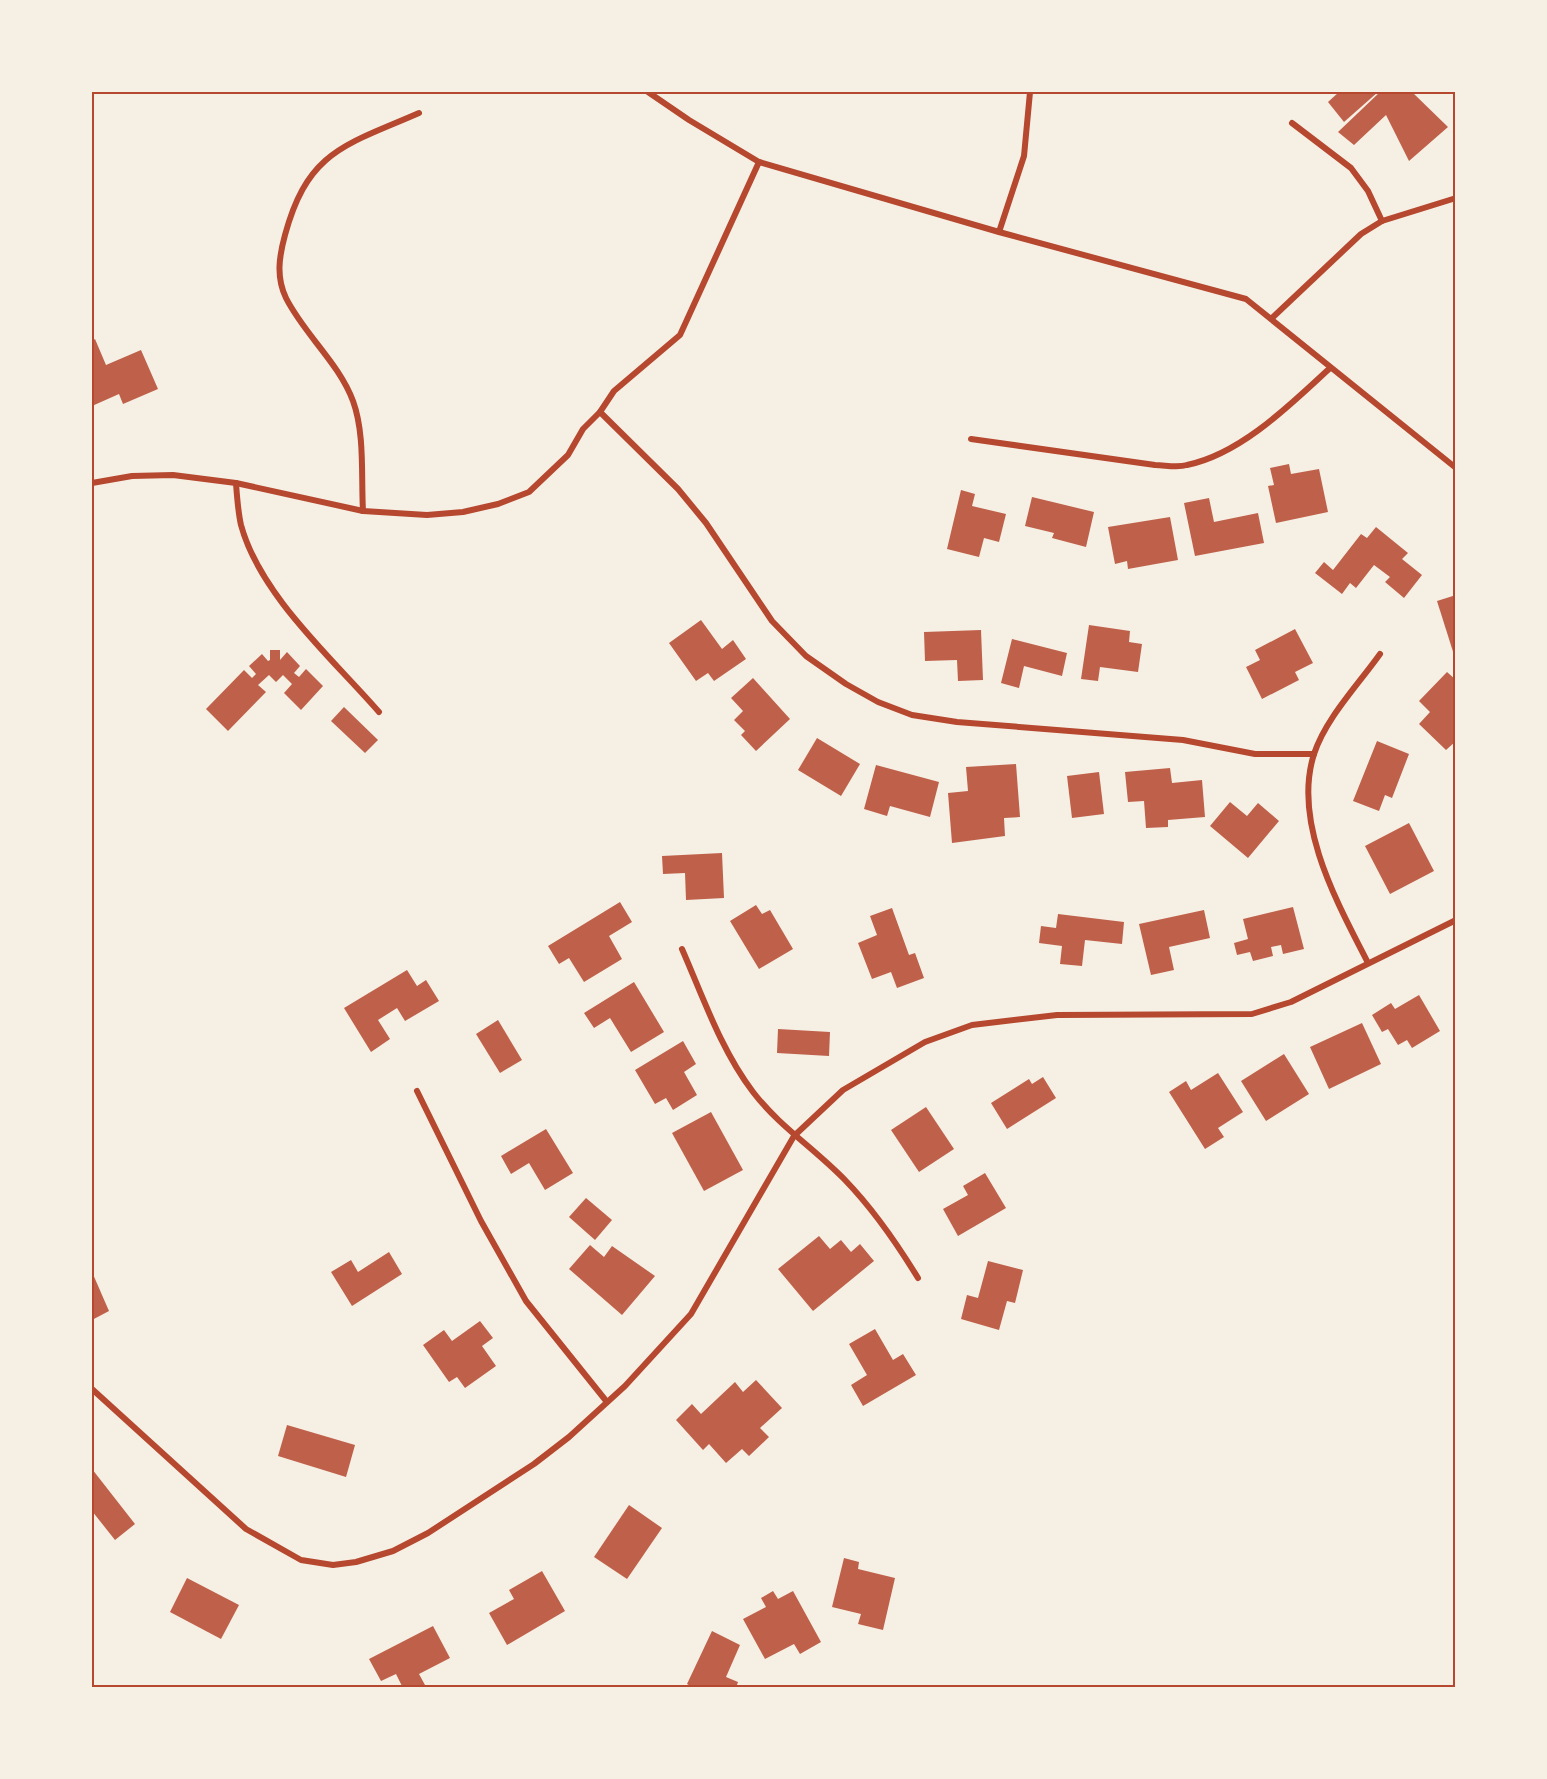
<svg xmlns="http://www.w3.org/2000/svg" width="1547" height="1779" viewBox="0 0 1547 1779" font-family="Figtree,sans-serif">
<style>
.building{fill:#bf614a}
.lines{fill:none;stroke-linecap:round;stroke-linejoin:round}
.minor{stroke:#b5482f;stroke-width:6}
.neatline{fill:none;stroke:#b5482f;stroke-width:2}
</style>
<rect width="100%" height="100%" fill="#f6efe4"/>
<g class="building">
<polygon points="1339,92 1378,92 1344,122 1328,102"/>
<polygon points="1380,92 1412,92 1448,127 1409,161 1386,115 1354,145 1338,132"/>
<polygon points="95,339 106,365 141,350 158,389 123,404 119,394 92,406 92,341"/>
<polygon points="1289,464 1291,474 1319,469 1328,512 1276,523 1268,486 1274,485 1270,468"/>
<polygon points="961,490 975,494 972,506 1006,514 999,542 984,538 979,557 947,549"/>
<polygon points="1032,497 1094,512 1086,547 1052,538 1054,533 1025,526"/>
<polygon points="1209,498 1214,522 1258,513 1264,543 1195,556 1184,503"/>
<polygon points="1170,517 1178,560 1128,569 1127,561 1115,564 1108,527"/>
<polygon points="1376,527 1408,553 1402,559 1422,575 1404,598 1385,582 1390,577 1374,565 1356,588 1350,583 1342,594 1315,573 1324,562 1333,570 1361,534 1367,538"/>
<polygon points="1456,595 1456,658 1455,658 1437,601"/>
<polygon points="701,620 722,649 733,640 746,659 714,681 708,673 696,681 669,643"/>
<polygon points="1089,625 1130,631 1129,642 1142,644 1138,672 1100,667 1098,681 1081,679"/>
<polygon points="1295,629 1313,663 1295,672 1299,680 1262,699 1246,667 1260,660 1255,650"/>
<polygon points="981,630 983,680 958,681 957,660 925,661 924,632"/>
<polygon points="1012,639 1067,653 1062,676 1024,666 1019,688 1001,683"/>
<polygon points="270,650 280,650 280,660 287,652 300,666 294,673 299,677 306,669 323,686 301,710 284,693 292,684 283,675 276,682 269,675 258,685 266,692 228,731 206,709 244,670 252,678 256,674 249,666 262,654 268,661 270,660"/>
<polygon points="1447,672 1456,680 1456,741 1446,750 1419,724 1430,712 1419,701"/>
<polygon points="753,678 790,719 756,751 741,735 745,731 734,720 743,711 731,698"/>
<polygon points="344,707 378,740 365,753 331,721"/>
<polygon points="817,738 860,764 841,796 798,770"/>
<polygon points="1377,741 1409,754 1392,798 1385,795 1379,811 1353,801"/>
<polygon points="1016,764 1020,817 1004,818 1005,836 952,843 948,793 968,791 966,767"/>
<polygon points="876,765 939,782 930,817 890,806 887,816 864,809"/>
<polygon points="1170,768 1172,783 1202,780 1205,817 1168,820 1168,827 1146,828 1144,801 1128,802 1125,772"/>
<polygon points="1099,772 1104,814 1072,818 1067,776"/>
<polygon points="1230,802 1247,816 1258,803 1279,821 1248,858 1210,826"/>
<polygon points="1409,823 1434,871 1390,894 1365,846"/>
<polygon points="722,853 724,898 686,900 685,873 663,874 662,856"/>
<polygon points="620,902 632,922 609,936 622,959 584,982 569,958 559,964 548,946"/>
<polygon points="756,905 762,914 770,910 793,949 759,969 730,921"/>
<polygon points="1293,907 1304,949 1283,954 1281,945 1271,947 1273,956 1253,961 1250,952 1237,955 1234,943 1248,939 1243,919"/>
<polygon points="892,908 909,955 915,953 924,978 897,988 891,972 872,979 858,943 877,935 870,916"/>
<polygon points="1204,910 1210,938 1169,947 1174,970 1151,975 1139,924"/>
<polygon points="1058,914 1124,922 1122,944 1085,940 1082,966 1060,964 1062,946 1039,943 1041,926 1056,928"/>
<polygon points="407,970 417,986 426,980 439,1001 405,1021 397,1008 378,1020 390,1039 371,1052 344,1008"/>
<polygon points="634,982 664,1032 631,1052 610,1018 594,1028 584,1013"/>
<polygon points="1419,995 1440,1031 1412,1048 1407,1040 1398,1045 1388,1029 1382,1032 1372,1015 1391,1003 1395,1009"/>
<polygon points="498,1020 522,1060 500,1073 476,1034"/>
<polygon points="1362,1023 1381,1064 1329,1089 1310,1047"/>
<polygon points="778,1029 830,1032 829,1056 777,1053"/>
<polygon points="683,1041 696,1064 684,1072 697,1095 673,1110 666,1098 655,1104 635,1070"/>
<polygon points="1284,1054 1309,1094 1266,1121 1241,1081"/>
<polygon points="1218,1073 1243,1112 1218,1128 1224,1137 1205,1149 1169,1092 1186,1081 1191,1090"/>
<polygon points="1043,1077 1056,1098 1007,1129 991,1103 1029,1079 1032,1084"/>
<polygon points="926,1107 954,1149 919,1172 891,1130"/>
<polygon points="711,1112 743,1170 704,1191 672,1133"/>
<polygon points="546,1129 573,1173 545,1190 529,1163 511,1174 501,1156"/>
<polygon points="985,1173 1006,1208 958,1236 943,1209 968,1195 963,1186"/>
<polygon points="586,1198 612,1220 595,1240 569,1217"/>
<polygon points="819,1236 830,1249 841,1240 851,1252 860,1244 874,1261 813,1311 778,1269"/>
<polygon points="590,1245 604,1257 612,1246 655,1276 622,1315 569,1269"/>
<polygon points="389,1252 402,1274 352,1306 331,1272 351,1260 358,1272"/>
<polygon points="988,1261 1023,1270 1015,1303 1007,1301 999,1330 961,1319 967,1295 978,1298"/>
<polygon points="92,1272 109,1311 92,1320"/>
<polygon points="480,1321 493,1338 482,1346 496,1366 465,1388 457,1377 449,1382 423,1345 444,1330 452,1341"/>
<polygon points="875,1329 893,1360 903,1354 916,1375 863,1406 851,1385 867,1375 849,1344"/>
<polygon points="756,1380 782,1408 760,1428 769,1437 749,1456 742,1449 726,1463 709,1444 703,1450 676,1420 692,1404 701,1414 735,1382 743,1392"/>
<polygon points="287,1425 355,1445 346,1477 278,1456"/>
<polygon points="92,1469 135,1524 115,1540 92,1511"/>
<polygon points="629,1505 662,1528 627,1579 594,1557"/>
<polygon points="844,1558 859,1562 858,1569 895,1578 883,1630 858,1624 861,1614 832,1607"/>
<polygon points="542,1571 565,1611 507,1645 489,1613 514,1599 509,1590"/>
<polygon points="187,1578 239,1605 221,1639 170,1612"/>
<polygon points="773,1591 778,1599 793,1591 821,1642 800,1654 794,1644 765,1659 743,1619 766,1607 761,1598"/>
<polygon points="433,1626 450,1658 419,1674 425,1685 403,1688 396,1674 381,1681 369,1659"/>
<polygon points="712,1631 740,1645 726,1677 738,1682 736,1688 694,1688 687,1684"/>
</g>
<g class="lines">
<g class="minor">
<polyline points="648,92 689,120 759,162 999,232 1246,299 1456,468"/>
<polyline points="1292,123 1351,168 1368,191 1382,221"/>
<polyline points="999,232 1024,156 1030,92"/>
<polyline points="1272,318 1361,234 1382,221 1456,198"/>
<polyline points="600,412 678,489 706,523 772,621 806,656 846,684 878,702 912,715 957,722 1183,740 1255,754 1314,754"/>
<path d="M971 439 1155 465C1165 465 1177 468 1187 465 1241 454 1291 404 1330 368"/>
<polyline points="92,483 132,476 173,475 236,483 363,511 427,515 463,512 498,504 529,492 568,455 583,429 600,412 614,391 680,335 759,162"/>
<path d="M236 483C237 497 238 512 241 525 260 595 332 658 379 712"/>
<path d="M363 511C361 476 365 434 353 401 339 363 304 334 286 298 276 277 279 257 285 235 308 150 346 145 419 113"/>
<path d="M682 949C703 997 721 1050 753 1092 779 1126 815 1149 845 1180 874 1210 896 1242 918 1278"/>
<path d="M1368 963C1338 904 1292 823 1314 754 1326 718 1358 685 1380 654"/>
<polyline points="417,1091 481,1221 526,1301 607,1402"/>
<polyline points="92,1389 246,1529 301,1560 333,1565 356,1562 393,1551 428,1533 534,1464 569,1437 625,1386 691,1314 794,1136 843,1090 925,1042 972,1025 1057,1015 1252,1014 1291,1002 1456,920"/>
</g>
</g>
<rect width="1547" height="1779" fill="none" stroke="#f6efe4" stroke-width="186"/>
<rect x="93" y="93" width="1361" height="1593" class="neatline"/>
</svg>
